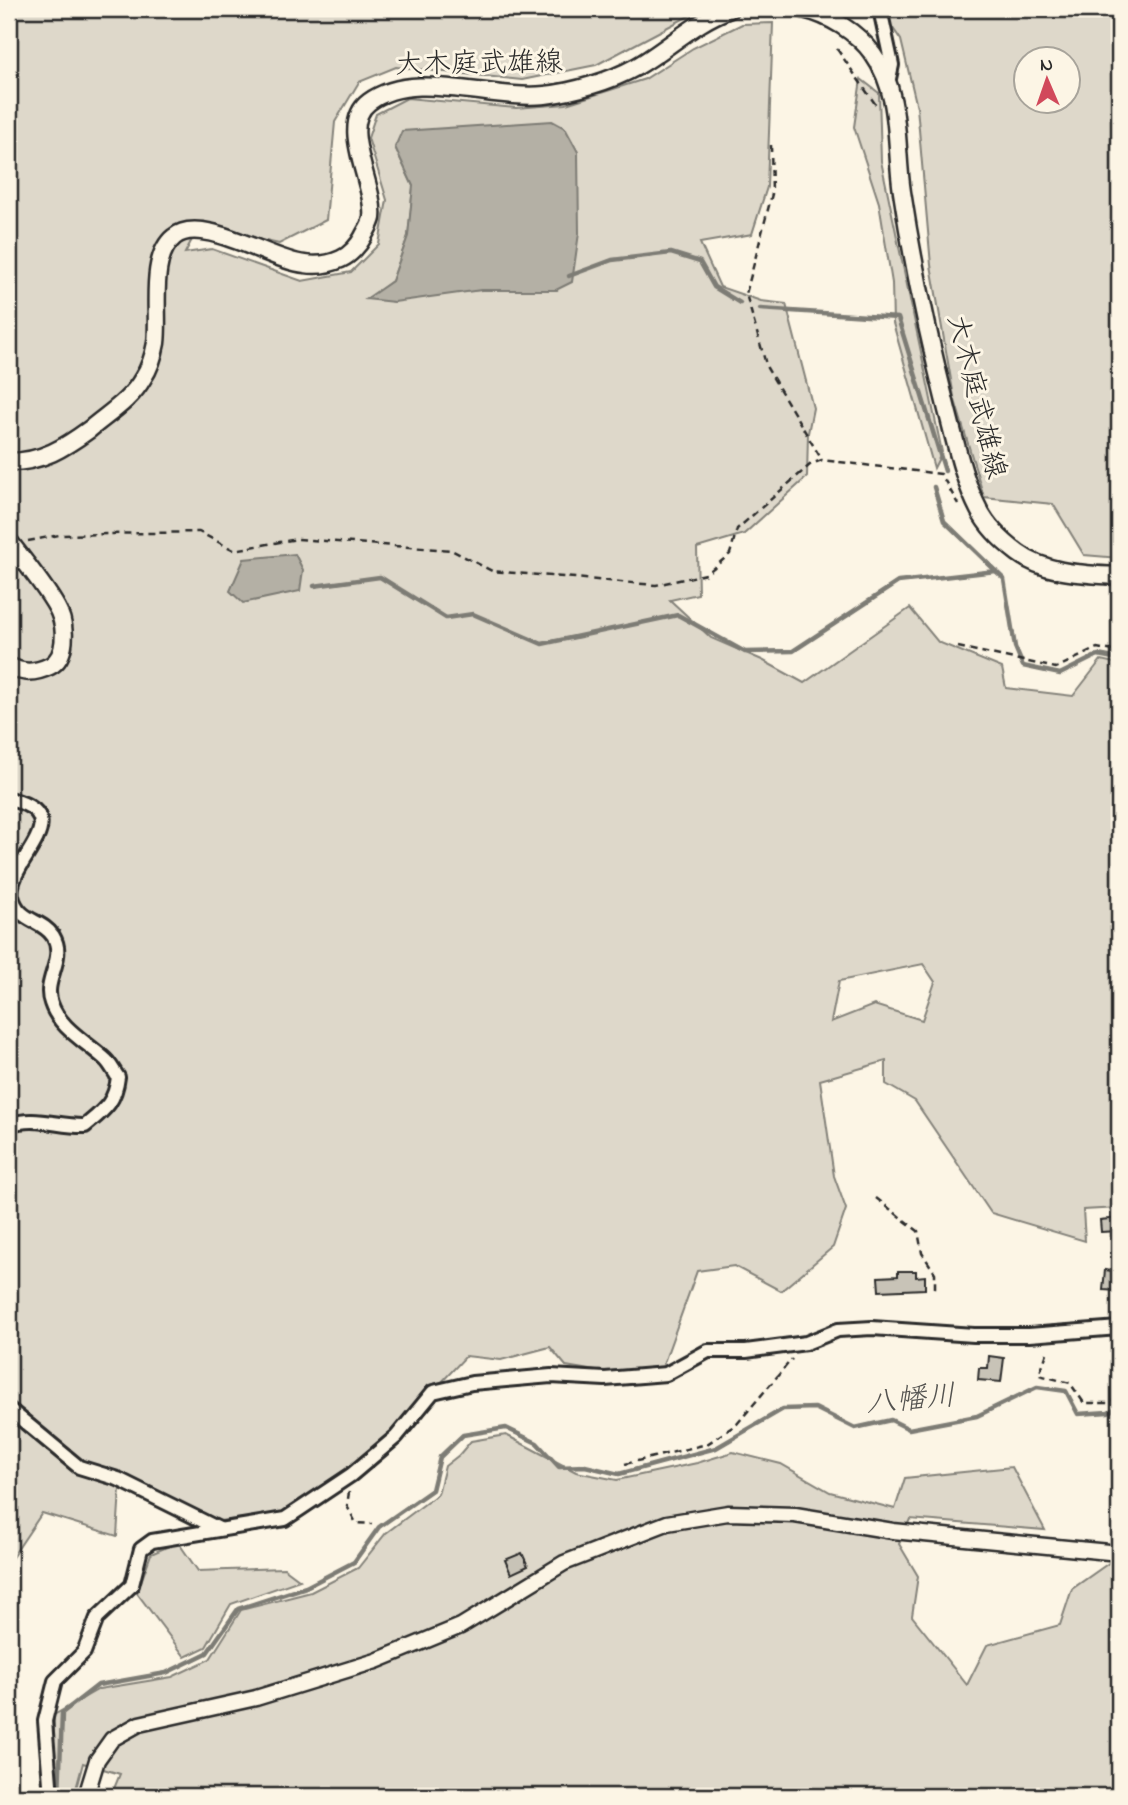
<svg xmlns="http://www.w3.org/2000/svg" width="1128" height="1805" viewBox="0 0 1128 1805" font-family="'Indie Flower','Klee One',sans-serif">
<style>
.green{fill:#ded8ca;stroke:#84827a;stroke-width:2;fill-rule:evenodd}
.water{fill:#b4b0a5;stroke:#7d7b74;stroke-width:2}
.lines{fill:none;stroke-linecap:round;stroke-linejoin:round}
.stream{stroke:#7d7b74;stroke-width:4.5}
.building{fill:#c8c3b7;stroke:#2b2b2b;stroke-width:2}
.minor-casing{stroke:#2b2b2b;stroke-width:18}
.tertiary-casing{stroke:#2b2b2b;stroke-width:19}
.secondary-casing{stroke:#2b2b2b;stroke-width:21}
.path{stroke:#2b2b2b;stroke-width:2.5;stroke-dasharray:7 5;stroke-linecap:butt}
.minor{stroke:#fcf5e5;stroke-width:12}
.tertiary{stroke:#fcf5e5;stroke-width:14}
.secondary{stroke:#fcf5e5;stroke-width:16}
.labels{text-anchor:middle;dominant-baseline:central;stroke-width:6;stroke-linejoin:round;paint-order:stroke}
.street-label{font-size:28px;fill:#2b2b2b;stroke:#fcf5e5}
.water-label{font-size:30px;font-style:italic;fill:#545350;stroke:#fcf5e5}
</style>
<rect width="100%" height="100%" fill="#fcf5e5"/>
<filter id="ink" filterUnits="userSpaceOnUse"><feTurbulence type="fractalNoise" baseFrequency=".0143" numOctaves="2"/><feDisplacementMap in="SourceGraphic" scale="14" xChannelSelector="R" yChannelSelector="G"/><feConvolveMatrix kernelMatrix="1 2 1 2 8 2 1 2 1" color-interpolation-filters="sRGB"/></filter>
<g filter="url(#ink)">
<g class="green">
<path d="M9 9H702L596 65 522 80 396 67 359 82 335 122 326 220 279 244 199 226 185 253 212 249 302 281 351 272 379 244 387 200 368 138 376 114 407 98 516 108 566 104 645 79 693 48 742 24 773 23 767 187 752 234 700 243 720 287 761 301 786 304 813 408 808 433 807 477 744 534 697 548 698 594 670 600 711 638 762 660 804 683 910 608 938 642 1002 668 1006 688 1073 696 1101 660 1119 664V1208L1083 1210 1085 1241 991 1213 915 1101 886 1084V1061L820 1080 834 1176 846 1209 833 1247 781 1291 734 1266 697 1271 662 1368 607 1373 566 1366 550 1347 501 1360 466 1356 425 1400 343 1476 283 1514 210 1522 121 1473 117 1536 42 1513 9 1562ZM395 147 556 290H481L368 299 392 281 408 236 413 186ZM923 964 935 982 922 1020 874 1005 831 1022 839 981Z"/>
<path d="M887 9H1119V558L1084 555 1053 504 984 497 954 397 931 265 917 107 901 40 888 21ZM1026 60H1068V102H1026Z"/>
<polygon points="861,79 879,93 881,161 942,452 934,468 893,323 892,283 879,203 854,127"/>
<polygon points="506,1435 576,1472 617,1480 697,1463 733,1452 781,1464 830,1492 895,1509 905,1478 1012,1467 1045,1530 910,1519 899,1544 918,1576 912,1616 967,1685 987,1645 1060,1625 1072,1589 1113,1560 1119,1561 1119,1796 111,1796 120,1774 83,1763 74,1796 54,1796 54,1715 99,1689 172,1677 210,1659 241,1610 311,1592 358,1568 386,1533 438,1494 445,1466 459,1455 471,1441"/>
<polygon points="178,1542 198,1571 284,1568 300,1580 231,1604 206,1647 185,1657 137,1593 151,1554"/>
</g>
<g class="water">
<polygon points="552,121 565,128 578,152 579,233 572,282 556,290 481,290 394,302 366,299 392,281 408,236 413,186 395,147 402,131"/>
<polygon points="295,554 303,570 300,591 243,603 230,591 244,559"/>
</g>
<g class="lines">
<g class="stream">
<polyline points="569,276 612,260 671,253 700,262 714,287 740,303"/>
<polyline points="760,309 898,318 945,471"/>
<polyline points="934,487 944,521 1004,579 1015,647 1023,666 1060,674 1098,655 1119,659"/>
<polyline points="314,586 380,577 446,618 473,614 542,644 678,615 745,652 793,651 898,582 996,571"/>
<polyline points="59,1796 62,1713 98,1685 166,1673 207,1653 238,1609 306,1587 354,1562 379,1527 432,1490 440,1457 463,1435 506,1428 537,1443 559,1467 585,1466 619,1474 716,1448 783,1409 815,1408 855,1428 891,1420 909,1429 977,1416 1037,1387 1066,1391 1078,1414 1108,1412 1119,1407"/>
</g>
</g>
<g class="building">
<polygon points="1119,1218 1119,1231 1101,1232 1100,1220"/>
<polygon points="1105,1270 1119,1272 1119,1291 1103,1290"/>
<polygon points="898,1271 916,1271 916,1277 925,1276 925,1289 879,1291 878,1277 898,1276"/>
<polygon points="989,1356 1004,1358 1001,1382 978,1380 979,1368 988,1368"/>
<polygon points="522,1553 528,1566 511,1574 505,1560"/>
</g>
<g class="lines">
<g class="minor-casing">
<g id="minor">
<polyline points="880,9 892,65 888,83"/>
<path d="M9 799C82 816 5 862 12 896 18 922 42 919 53 936 67 959 42 980 51 1003 59 1028 88 1043 106 1060 111 1065 114 1072 118 1077 115 1103 104 1110 85 1126 59 1127 34 1115 9 1125"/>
<polyline points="9,1409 79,1467 118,1479 219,1529"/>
<polyline points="51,1796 45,1721 55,1681 84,1652 97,1618 132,1585 141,1549 152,1541 285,1519 351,1475 396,1437 433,1392 472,1383 551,1376 605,1379 666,1374 708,1351 746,1351 806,1343 838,1330 872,1328 974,1335 1029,1335 1119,1328"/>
</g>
</g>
<g class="tertiary-casing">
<polyline id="tertiary" points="86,1796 97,1760 112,1739 139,1724 256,1698 376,1661 461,1626 564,1563 667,1523 728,1513 795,1515 893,1531 1119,1553"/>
</g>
<g class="secondary-casing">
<g id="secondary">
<path d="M803 9C829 15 857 32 873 54 902 94 895 147 902 192 913 265 929 339 947 410 956 444 963 479 979 510 988 528 1002 541 1018 553 1046 574 1085 574 1119 576"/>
<path d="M9 462C42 462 64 448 90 429 109 413 131 400 143 378 149 369 154 354 156 343 160 313 148 258 174 237 201 213 273 262 305 264 317 266 330 264 341 259 350 255 359 245 363 237 366 231 371 224 372 218 376 185 337 126 369 102 414 68 491 101 545 95 573 92 611 81 636 67 668 49 695 21 730 9"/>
<path d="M9 541C23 560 50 592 59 612 66 628 67 657 50 666 35 673 23 674 9 666"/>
</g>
</g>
<g class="path">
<polyline points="837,49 878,108"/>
<polyline points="771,145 772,194 746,294 767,368 822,460"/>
<polyline points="28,541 59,535 199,532 234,550 297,539 451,550 492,571 656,585 706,574 730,554 737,529 811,464 822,460 941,474 958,504"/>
<polyline points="958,647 1056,668 1097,648 1119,652"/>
<polyline points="876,1198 918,1231 922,1253 935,1273 935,1293"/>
<polyline points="1047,1353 1039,1375 1070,1383 1084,1403 1108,1403 1119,1397"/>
<polyline points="625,1464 707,1444 737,1424 792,1359"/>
<polyline points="349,1492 347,1506 356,1523 372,1524"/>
</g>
<use href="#minor" class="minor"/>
<use href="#tertiary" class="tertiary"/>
<use href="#secondary" class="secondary"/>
</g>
</g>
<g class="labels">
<g class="street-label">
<text transform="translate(479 65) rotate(-1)">大木庭武雄線</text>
<text transform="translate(975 397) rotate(76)">大木庭武雄線</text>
</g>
<g class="water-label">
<text transform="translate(911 1401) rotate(-5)">八幡川</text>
</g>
</g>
<rect width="1128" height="1805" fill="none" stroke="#fcf5e5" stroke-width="35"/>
<rect x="18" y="18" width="1093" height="1770" fill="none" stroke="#2b2b2b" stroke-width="2.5" filter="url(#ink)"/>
<g transform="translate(1047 80) rotate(358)"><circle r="33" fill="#fcf5e5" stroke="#a8a49b" stroke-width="2"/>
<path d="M0-5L12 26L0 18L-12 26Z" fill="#d1495b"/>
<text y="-10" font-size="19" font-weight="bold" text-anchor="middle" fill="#2b2b2b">N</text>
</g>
</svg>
